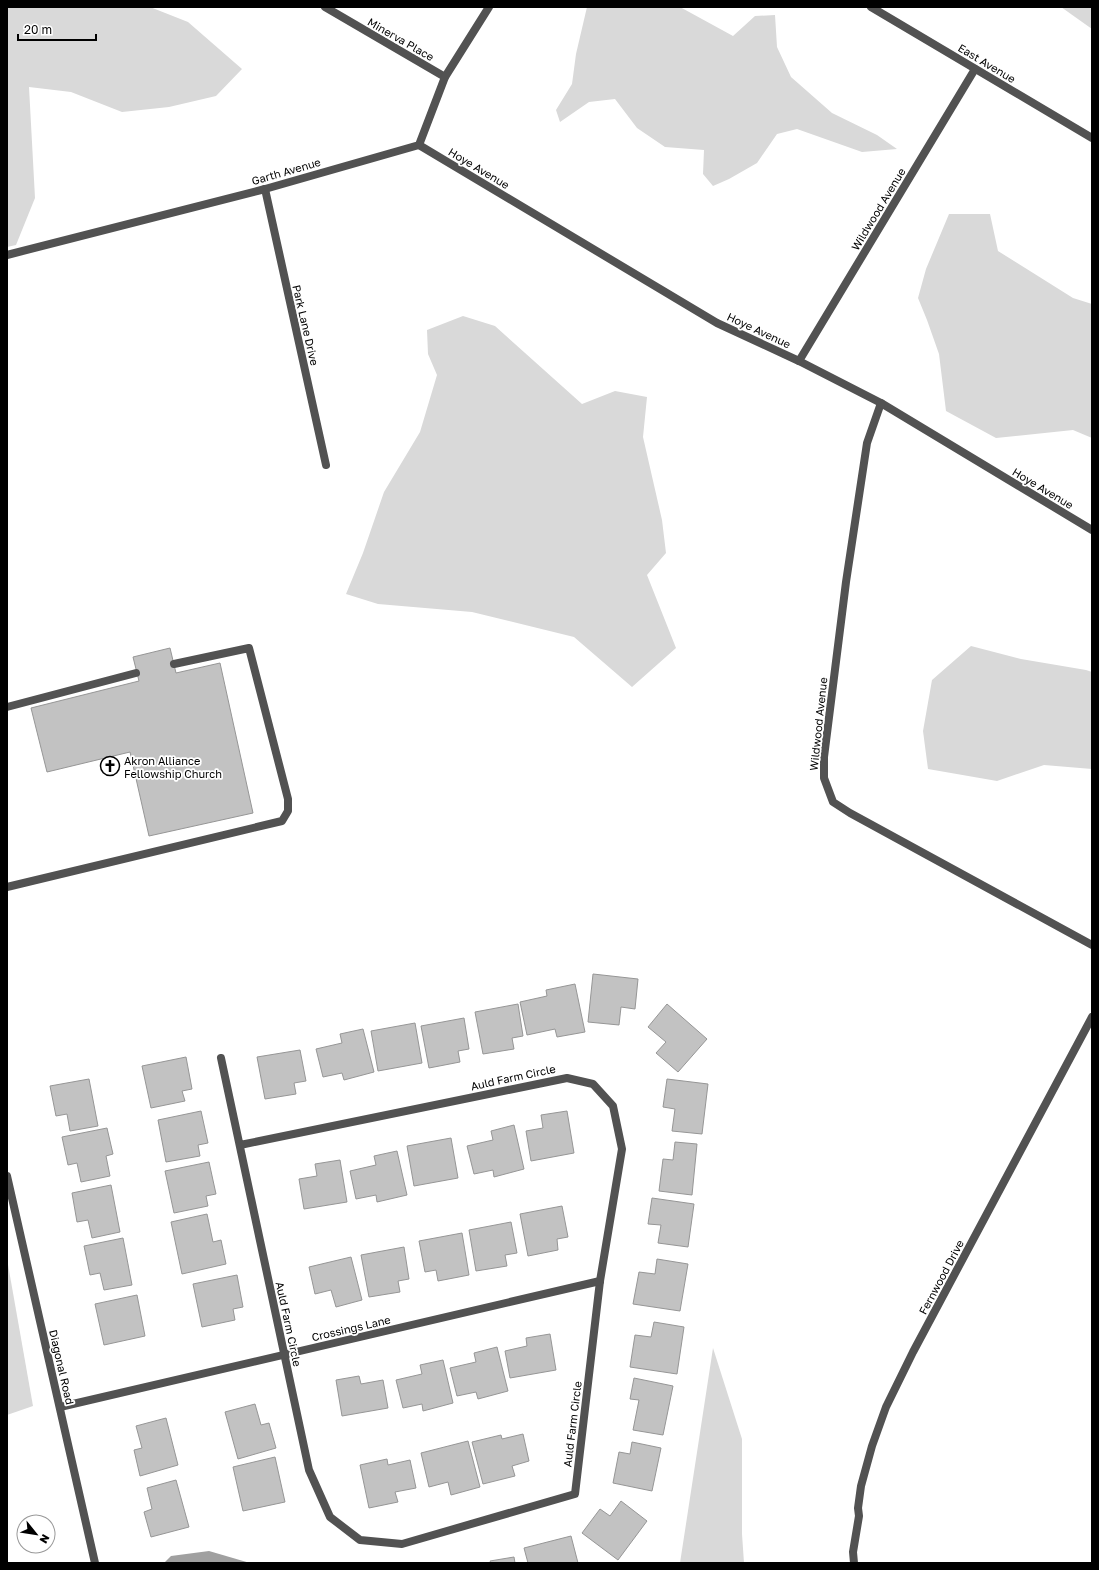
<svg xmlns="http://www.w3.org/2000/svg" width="1099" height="1570" viewBox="0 0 1099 1570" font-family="'Golos Text',sans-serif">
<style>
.green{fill:#d9d9d9}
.water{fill:#a0a0a0}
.building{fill:#c2c2c2;stroke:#969696}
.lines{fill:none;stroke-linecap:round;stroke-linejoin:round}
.service{stroke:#525252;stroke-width:8}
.minor{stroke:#525252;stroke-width:8}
.tertiary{stroke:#525252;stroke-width:8}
.labels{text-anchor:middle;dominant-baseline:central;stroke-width:3.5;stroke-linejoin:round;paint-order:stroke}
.street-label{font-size:11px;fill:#000;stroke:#fff}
.poi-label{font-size:11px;fill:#000;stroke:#fff;text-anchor:start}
</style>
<rect width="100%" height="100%" fill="#fff"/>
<g class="green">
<polygon points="7,7 150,7 188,22 242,69 216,96 169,107 122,112 71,92 29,87 35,198 16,245 7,247"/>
<polygon points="587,7 680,7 733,36 755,16 775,15 777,47 791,77 832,113 877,135 897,149 862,152 797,129 777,134 757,163 729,179 713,186 703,174 704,150 665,147 637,128 615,99 589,102 560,122 556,110 572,84 576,54"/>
<polygon points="1061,7 1092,7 1092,29"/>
<polygon points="949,214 990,214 998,251 1073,298 1092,304 1092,438 1073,430 996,438 946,411 939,354 927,320 918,298 926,269"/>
<polygon points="463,316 495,326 582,404 615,391 647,397 643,437 662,520 666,553 647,575 676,648 632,687 574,637 472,612 378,604 346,594 363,553 384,492 420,432 437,375 428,354 427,330"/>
<polygon points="971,646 1021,659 1086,670 1092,672 1092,769 1044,765 997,781 928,769 923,731 932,680"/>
<polygon points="7,1259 33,1406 7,1415"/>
<polygon points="713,1348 742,1439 742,1534 744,1563 680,1563"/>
</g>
<polygon class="water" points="209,1551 250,1563 164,1563 171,1556"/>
<g class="building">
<polygon points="170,648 176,673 220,663 253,813 149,836 130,752 47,772 31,708 139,681 133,657"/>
<polygon points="593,974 638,979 635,1009 621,1007 619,1025 588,1022"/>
<polygon points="575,984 585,1032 557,1037 555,1029 527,1035 520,1002 547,996 546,990"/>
<polygon points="518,1004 523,1036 512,1038 514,1049 483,1054 475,1012"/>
<polygon points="667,1004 707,1039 678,1072 656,1053 666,1042 648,1027"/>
<polygon points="464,1018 469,1049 458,1051 460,1062 429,1068 421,1026"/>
<polygon points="415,1023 422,1063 378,1071 371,1031"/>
<polygon points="363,1029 374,1072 344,1080 342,1073 323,1077 316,1049 342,1043 340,1034"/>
<polygon points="300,1050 306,1081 294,1083 296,1094 265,1099 257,1057"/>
<polygon points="186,1057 192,1089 182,1091 185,1101 151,1108 142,1066"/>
<polygon points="89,1079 98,1126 70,1131 67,1114 56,1116 50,1086"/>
<polygon points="667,1079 708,1084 702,1134 672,1131 675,1109 663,1107"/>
<polygon points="201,1111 208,1143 198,1145 200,1156 166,1162 158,1120"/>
<polygon points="567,1111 574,1153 531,1161 526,1131 543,1128 541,1115"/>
<polygon points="514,1125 524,1169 494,1177 493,1170 474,1174 467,1146 493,1140 491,1131"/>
<polygon points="107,1128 113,1154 106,1156 110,1176 81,1182 77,1163 68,1165 62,1137"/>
<polygon points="451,1138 458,1178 414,1186 407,1146"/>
<polygon points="675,1142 697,1144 692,1195 659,1191 663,1159 673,1160"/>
<polygon points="397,1151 407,1195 377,1202 376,1195 356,1199 350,1171 376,1165 374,1156"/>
<polygon points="340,1160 347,1202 304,1209 299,1179 317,1176 315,1164"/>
<polygon points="209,1162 216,1194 206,1196 208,1206 174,1213 165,1171"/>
<polygon points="111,1185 120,1232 92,1238 88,1220 77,1222 72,1193"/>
<polygon points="652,1198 694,1204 688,1247 658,1243 661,1225 648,1224"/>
<polygon points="562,1206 568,1237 557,1239 558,1250 528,1256 520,1214"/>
<polygon points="207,1214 213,1242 221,1240 226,1264 182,1274 171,1222"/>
<polygon points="511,1222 517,1253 505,1255 507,1266 476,1271 469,1230"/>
<polygon points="462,1233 469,1275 438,1281 436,1270 425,1272 419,1241"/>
<polygon points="123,1238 132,1285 104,1290 100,1273 90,1275 84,1246"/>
<polygon points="404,1247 409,1279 398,1281 400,1292 369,1297 361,1255"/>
<polygon points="351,1257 362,1300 336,1307 331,1290 315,1294 309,1267"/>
<polygon points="657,1259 688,1264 680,1311 633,1304 639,1272 655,1274"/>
<polygon points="237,1275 243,1307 233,1309 235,1320 202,1327 193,1284"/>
<polygon points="137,1295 145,1336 104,1345 95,1304"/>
<polygon points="654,1322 684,1327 677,1374 630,1367 635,1335 651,1337"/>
<polygon points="550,1334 556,1370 510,1378 505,1351 527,1346 526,1338"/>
<polygon points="497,1347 508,1391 478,1399 476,1392 457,1396 450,1368 476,1362 474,1353"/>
<polygon points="443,1360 453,1403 423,1411 422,1404 403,1408 396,1380 422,1374 420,1365"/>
<polygon points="359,1376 361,1384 383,1380 388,1408 342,1416 336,1380"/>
<polygon points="634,1378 673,1386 663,1435 633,1430 639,1400 630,1399"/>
<polygon points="255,1404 261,1425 269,1423 276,1448 238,1459 225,1412"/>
<polygon points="166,1418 178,1465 140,1476 134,1450 142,1448 136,1426"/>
<polygon points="523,1434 529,1461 512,1466 515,1476 483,1484 472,1442 501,1435 502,1439"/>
<polygon points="468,1441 480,1487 451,1495 448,1482 429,1487 421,1453"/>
<polygon points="632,1442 661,1448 652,1491 613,1483 619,1452 630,1454"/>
<polygon points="275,1457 285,1502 243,1511 233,1467"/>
<polygon points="387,1459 388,1465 410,1460 416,1488 395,1492 398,1502 369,1508 360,1465"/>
<polygon points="176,1480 189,1527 151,1537 144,1512 152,1509 147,1488"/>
<polygon points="621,1501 647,1521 618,1560 582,1533 600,1509 610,1516"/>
<polygon points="571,1536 578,1563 528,1563 524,1548"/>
<polygon points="514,1557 515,1563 491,1563 490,1561"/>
</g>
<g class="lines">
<g class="service">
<polyline points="7,707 136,673"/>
<polyline points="7,887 282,821 288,811 288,799 249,648 174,664"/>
</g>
<g class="minor">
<polyline points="325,7 445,77"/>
<polyline points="871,7 1092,138"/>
<polyline points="419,145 717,323 799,361 881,403 1092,530"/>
<polyline points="265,189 326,465"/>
<polyline points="7,255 265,189 419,145 445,77 489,7"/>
<polyline points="799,361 975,69"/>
<polyline points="881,403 867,443 846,582 824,757 824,778 833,802 850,813 1092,945"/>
<polyline points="221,1058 309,1470 330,1517 360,1540 402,1544 575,1494 600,1281 622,1149 613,1106 593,1084 567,1078 240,1145"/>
<polyline points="60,1407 600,1281"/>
<polyline points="854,1563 853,1552 859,1516 858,1508 861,1486 872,1446 886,1407 913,1352 1092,1017"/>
</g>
<polyline class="tertiary" points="7,1176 95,1563"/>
</g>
<defs>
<g id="church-ring" transform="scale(1)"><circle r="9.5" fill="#fff" stroke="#000" stroke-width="1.5"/><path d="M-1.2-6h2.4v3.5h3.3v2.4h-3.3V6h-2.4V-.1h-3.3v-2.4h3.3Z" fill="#000"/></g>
</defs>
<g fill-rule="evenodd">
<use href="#church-ring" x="110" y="766"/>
</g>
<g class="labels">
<g class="street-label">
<text transform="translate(401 39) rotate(30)">Minerva Place</text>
<text transform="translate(987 63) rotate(31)">East Avenue</text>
<text transform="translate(479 168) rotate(31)">Hoye Avenue</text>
<text transform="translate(286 171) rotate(-16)">Garth Avenue</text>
<text transform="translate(878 209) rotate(-59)">Wildwood Avenue</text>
<text transform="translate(306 325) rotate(77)">Park Lane Drive</text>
<text transform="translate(759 330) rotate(25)">Hoye Avenue</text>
<text transform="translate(1043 488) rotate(31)">Hoye Avenue</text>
<text transform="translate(818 724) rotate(-84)">Wildwood Avenue</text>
<text transform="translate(513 1077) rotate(-12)">Auld Farm Circle</text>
<text transform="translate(941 1277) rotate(-62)">Fernwood Drive</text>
<text transform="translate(289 1324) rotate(78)">Auld Farm Circle</text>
<text transform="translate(351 1328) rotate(-13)">Crossings Lane</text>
<text transform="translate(62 1367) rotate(77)">Diagonal Road</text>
<text transform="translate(572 1424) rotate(-83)">Auld Farm Circle</text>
</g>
<g class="poi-label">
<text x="124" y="760">Akron Alliance<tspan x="124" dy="13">Fellowship Church</tspan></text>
</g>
</g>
<rect width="1099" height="1570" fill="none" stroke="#000000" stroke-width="16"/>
<g transform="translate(36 1534) rotate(120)"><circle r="19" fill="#ffffff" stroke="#999999"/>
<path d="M0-3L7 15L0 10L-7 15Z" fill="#000000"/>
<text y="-6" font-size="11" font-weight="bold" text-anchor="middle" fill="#000000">N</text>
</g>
<path d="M18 34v6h78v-6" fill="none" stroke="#000000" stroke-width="2"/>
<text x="24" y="34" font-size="12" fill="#000000" stroke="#ffffff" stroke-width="3" paint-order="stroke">20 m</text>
</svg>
